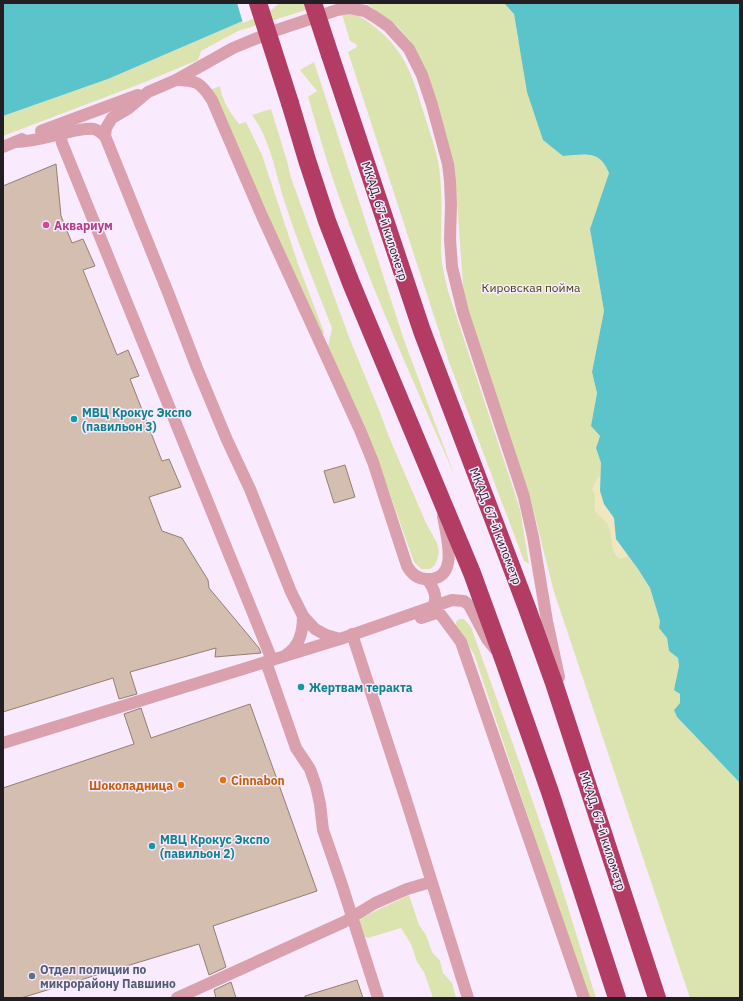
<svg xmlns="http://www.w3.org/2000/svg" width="743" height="1001" viewBox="0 0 743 1001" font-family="'IBM Plex Sans',sans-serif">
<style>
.green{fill:#dbe4af}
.sand{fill:#f0e7c1}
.water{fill:#5bc3ca}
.pier{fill:#f9eafe}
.building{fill:#d3beb0;stroke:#937f72}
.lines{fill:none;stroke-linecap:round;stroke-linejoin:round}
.minor{stroke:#daa0ae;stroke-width:12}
.highway{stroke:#b23c64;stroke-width:18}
.highway-bridge{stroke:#b23c64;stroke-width:18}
.hotel-dot{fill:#d1479c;stroke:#f9eafe;stroke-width:1.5}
.culture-dot{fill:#0f9aa8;stroke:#f9eafe;stroke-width:1.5}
.food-dot{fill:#e8710a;stroke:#f9eafe;stroke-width:1.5}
.service-dot{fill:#5c6f8a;stroke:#f9eafe;stroke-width:1.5}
.labels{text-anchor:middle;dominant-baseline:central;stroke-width:3;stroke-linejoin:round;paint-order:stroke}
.street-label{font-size:12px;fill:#231d24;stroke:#f9eafe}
.hotel-label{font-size:12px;font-weight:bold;fill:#b23c85;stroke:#f9eafe;text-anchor:start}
.park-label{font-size:12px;fill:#3e430b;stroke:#f9eafe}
.culture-label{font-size:12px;font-weight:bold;fill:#0d838f;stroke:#f9eafe;text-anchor:start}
.food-label{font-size:12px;font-weight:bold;fill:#c56008;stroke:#f9eafe;text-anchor:start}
.service-label{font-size:12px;font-weight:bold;fill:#4e5e75;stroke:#f9eafe;text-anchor:start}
</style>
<rect width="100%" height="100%" fill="#f9eafe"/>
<g class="green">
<polygon points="276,3 329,3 238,31 201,51 198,60 140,84 3,136 3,116 108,79 268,10"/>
<path d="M366 3H504L514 14 518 40 563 156C585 155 599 149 609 173L590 229 604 311 592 372 597 393 591 426 600 436 596 448 601 463 600 491 604 504 614 518 616 539 638 569 650 588 660 621 659 628 667 638 669 651 678 658 679 666 676 681 680 694V703L674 710 677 717 740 783V998H690L554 592 530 497 464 298 455 175 437 105 418 54 408 39 397 26Z"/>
<path d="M342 14C358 14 362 17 375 27 408 53 414 82 426 120 431 136 437 152 439 167 443 195 441 222 441 249 441 264 445 277 448 291L520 509 529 564 524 561 449 362 348 52 357 47 356 44 350 41Z"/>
<path d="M314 62 404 340 454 474C416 388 378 303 346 216 331 177 320 137 308 97L317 91 300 70Z"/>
<path d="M220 86C222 101 230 112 239 124L246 122 262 155 298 264 324 332 322 336 210 90Z"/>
<path d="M271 109 287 161 291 178 349 337 381 415 389 437 426 523 437 543 439 552 437 560 435 565 430 569H421L414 562 379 463 365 426 328 349C328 341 331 336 332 328 317 289 300 249 287 209 276 178 272 142 252 115Z"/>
<polygon points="459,619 464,619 471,627 513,744 557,872 596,998 588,998 474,654 456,627 456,622"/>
<polygon points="409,895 419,925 426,935 432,952 440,961 443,973 452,983 456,998 433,998 424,972 417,962 411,944 401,928 368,938 360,934 358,926 361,918"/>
</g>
<path class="sand" d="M600 476V491L604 504 614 518 616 539 629 556 620 559C610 553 613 538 609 527 607 520 597 517 595 510 593 502 598 498 592 489L598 477Z"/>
<g class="water">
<polygon points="3,3 276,3 268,10 108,79 3,116"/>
<path d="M504 3H740V783L677 717 674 710 680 703V694L674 690 679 666 678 658 669 651 667 638 659 628 660 621 650 588 638 569 616 539 614 518 604 504 600 491 601 463 596 448 600 436 591 426 597 393 592 372 604 311 590 229 609 173C599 149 585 155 563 156L543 140 527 92 514 14Z"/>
</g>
<polygon class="pier" points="237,3 277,3 278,4 269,12 243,23"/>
<g class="building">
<polygon points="56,164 61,216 72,243 83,239 95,266 83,270 117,355 128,350 139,376 130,379 162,461 169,459 181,487 149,497 162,531 182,538 208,580 209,588 259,648 261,653 215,657 216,648 130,672 137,694 119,699 113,678 3,712 3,186"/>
<polygon points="345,465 355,497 334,503 324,471"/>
<polygon points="250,704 317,891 213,926 226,967 209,975 199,944 21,998 3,998 3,788 134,744 124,714 141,708 151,738"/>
<polygon points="357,980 363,998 305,998 305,996"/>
<polygon points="231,982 236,998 216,998 214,990"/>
</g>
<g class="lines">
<g class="minor">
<path d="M176 80C197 80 201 83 212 100L262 216 360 430 373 462 407 566C411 573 417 579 426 579 461 581 446 535 443 516"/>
<polyline points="41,131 138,95"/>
<polyline points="60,133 62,143 272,660"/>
<polyline points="105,136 106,128 112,118 129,108 148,92 176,80 233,48 277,30 337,10 349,8 365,11 375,17 388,26 409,49 422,75 432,105 448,164 450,181 451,205 450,239 452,267 463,312 524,497 533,537 547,621 559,677"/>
<path d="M15 142C35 142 53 135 73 131 80 130 87 128 94 129 98 130 101 133 105 136L169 295 197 368 227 440 250 489 291 592 303 616 315 629 326 635 340 639"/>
<polyline points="3,147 22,139"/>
<path d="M427 579C433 587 438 596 434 605"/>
<polyline points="421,618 436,613 441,615 461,642 584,998"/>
<polyline points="352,634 408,806 468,998"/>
<path d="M287 654C300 646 303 631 303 616"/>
<polyline points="266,662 296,748 310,769 316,786 320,804 323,830 341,882 378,998"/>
<polyline points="3,743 340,639 452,600 464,601 469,605 487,639 495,649"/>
<polyline points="177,998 344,922 375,903 407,889 431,882"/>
</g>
<g class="highway">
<polyline points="330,55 422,331 527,608 554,683 657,998"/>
<polyline points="290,103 307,160 327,221 351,283 472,573 504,661 550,792 617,998"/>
</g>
<g class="highway-bridge">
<polyline points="258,3 290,103"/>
<polyline points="313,3 330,55"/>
</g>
</g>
<circle class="hotel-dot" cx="46" cy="225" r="4"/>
<g class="culture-dot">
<circle cx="74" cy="419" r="4"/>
<circle cx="301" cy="687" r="4"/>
<circle cx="152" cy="846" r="4"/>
</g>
<g class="food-dot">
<circle cx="223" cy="780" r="4"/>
<circle cx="181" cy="785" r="4"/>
</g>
<circle class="service-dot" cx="32" cy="976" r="4"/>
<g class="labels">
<g class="street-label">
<text transform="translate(385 221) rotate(72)">МКАД, 67-й километр</text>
<text transform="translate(496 526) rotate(69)">МКАД, 67-й километр</text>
<text transform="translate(603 831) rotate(72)">МКАД, 67-й километр</text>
</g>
<g class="hotel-label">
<text x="54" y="225">Аквариум</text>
</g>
<g class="park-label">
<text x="531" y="287">Кировская пойма</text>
</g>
<g class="culture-label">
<text x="82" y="412">МВЦ Крокус Экспо<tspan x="82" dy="14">(павильон 3)</tspan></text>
<text x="309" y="687">Жертвам теракта</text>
<text x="160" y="839">МВЦ Крокус Экспо<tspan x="160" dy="14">(павильон 2)</tspan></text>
</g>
<g class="food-label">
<text x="231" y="780">Cinnabon</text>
<text x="173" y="785" text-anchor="end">Шоколадница</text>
</g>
<g class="service-label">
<text x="40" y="969">Отдел полиции по<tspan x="40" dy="14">микрорайону Павшино</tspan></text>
</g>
</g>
<rect width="743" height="1001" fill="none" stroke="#231d24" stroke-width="8"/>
</svg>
